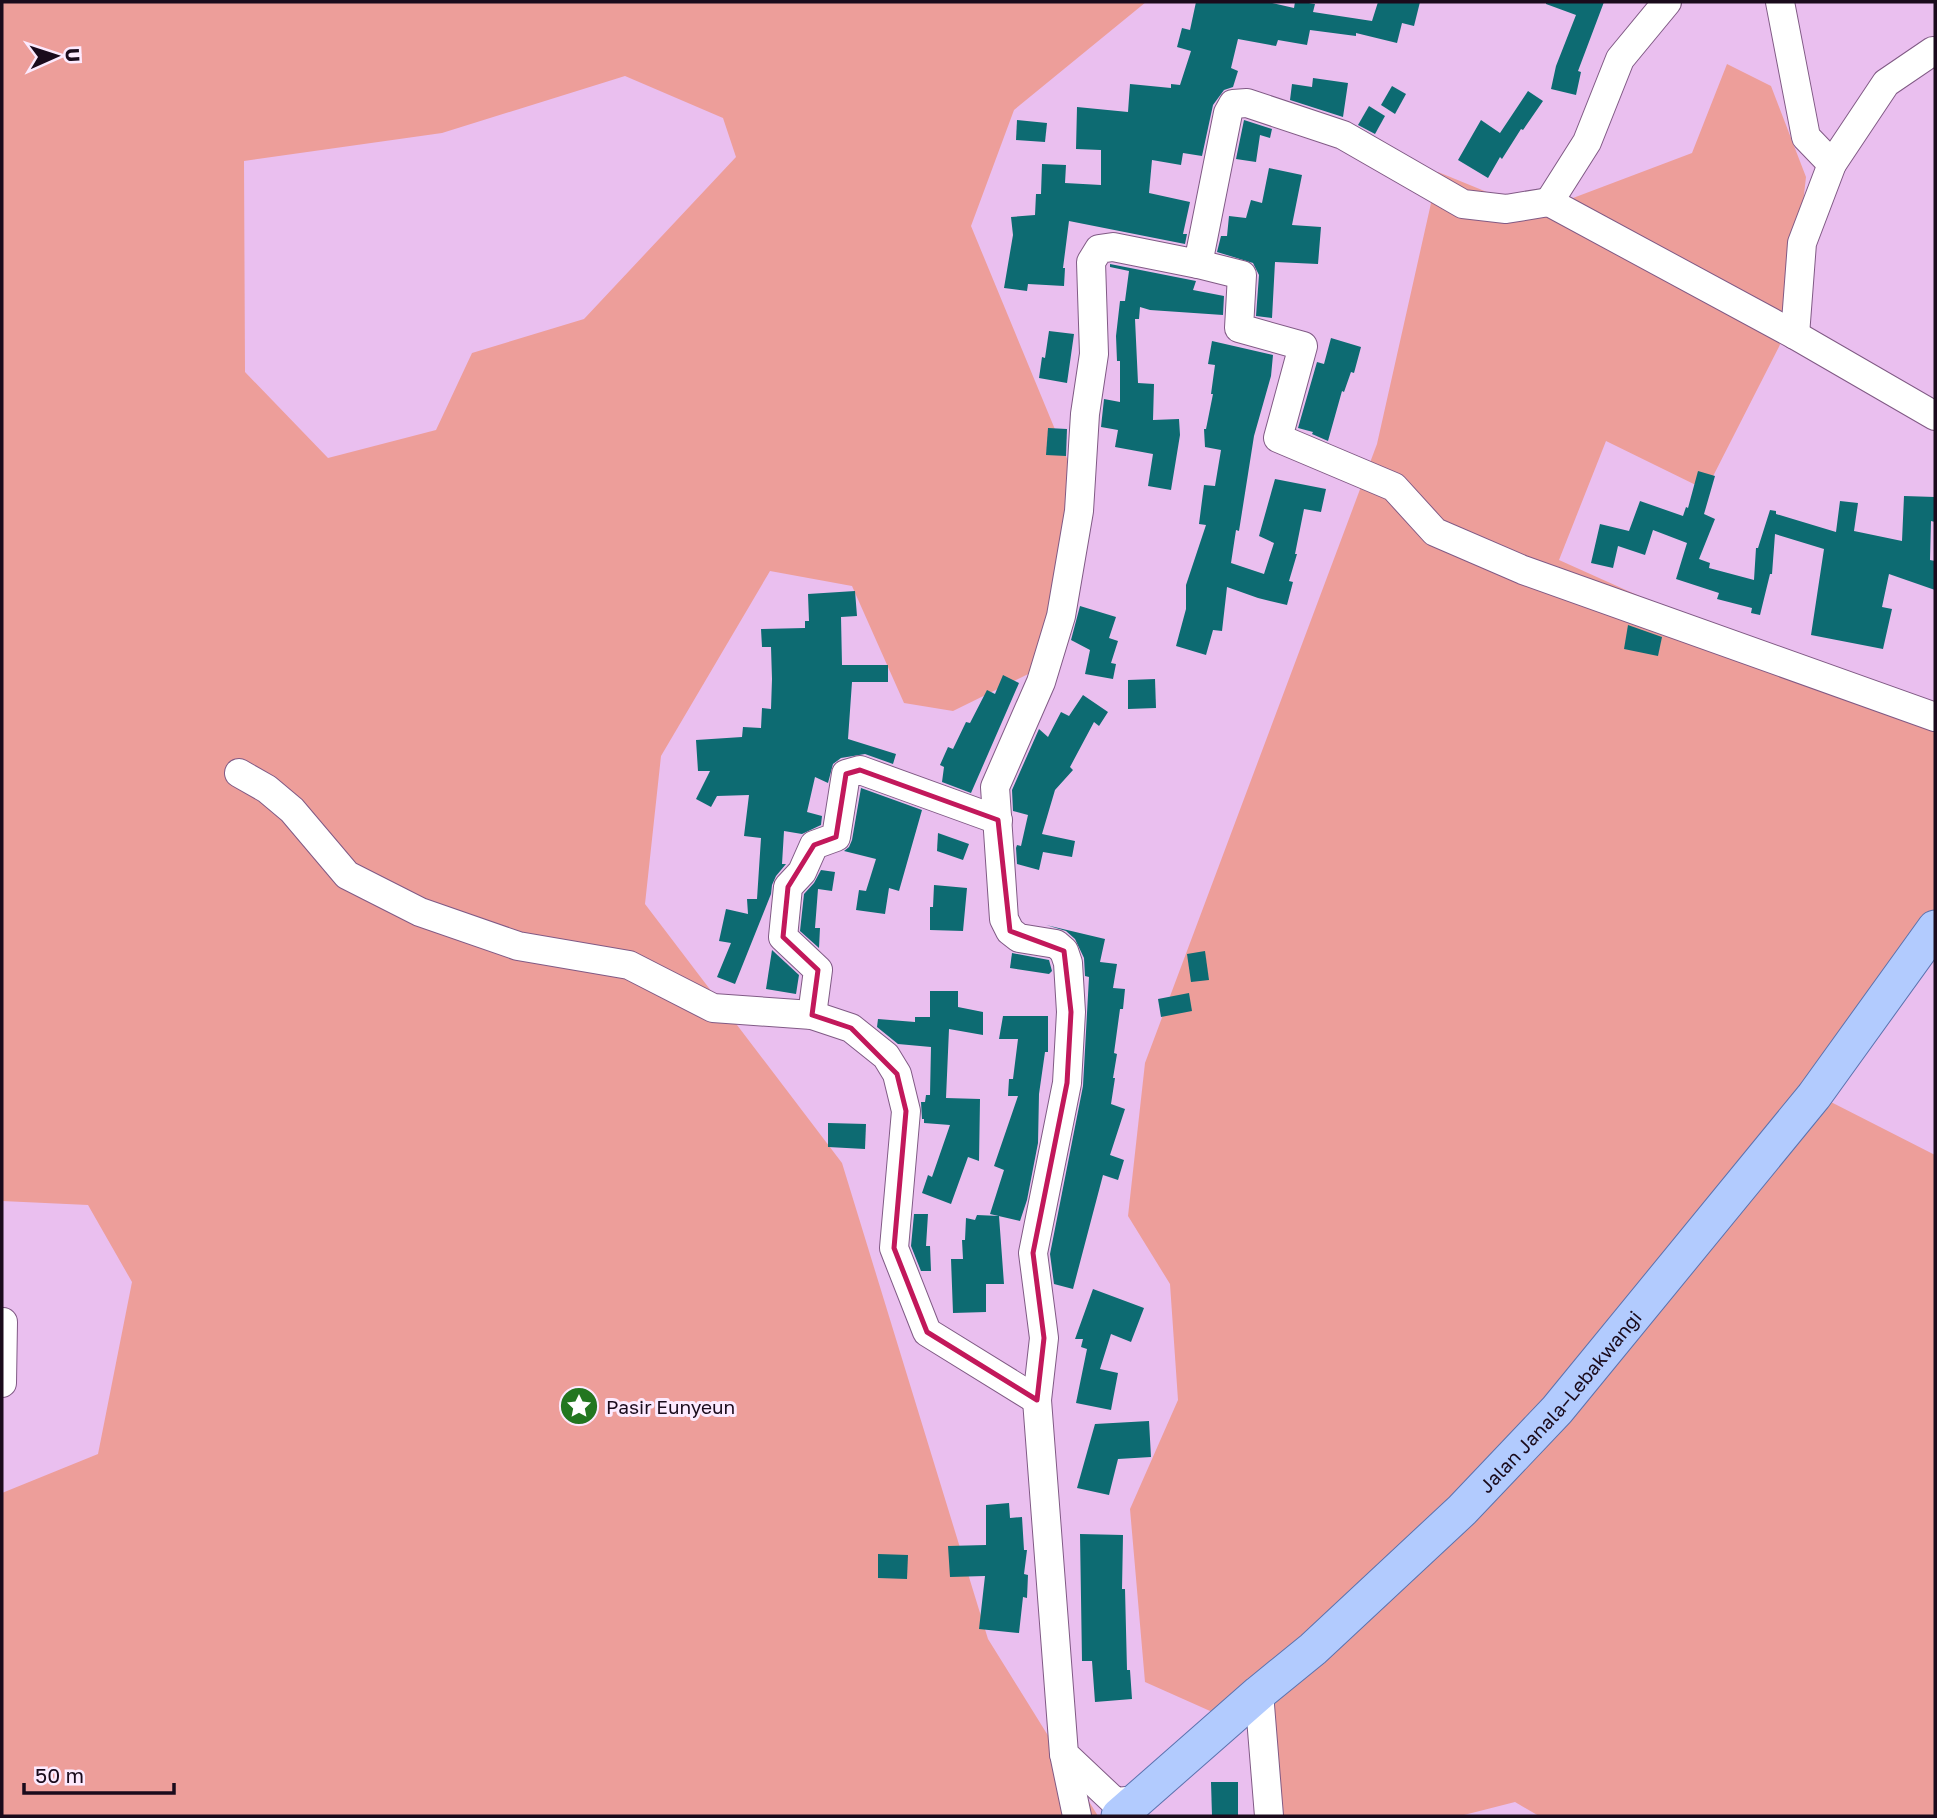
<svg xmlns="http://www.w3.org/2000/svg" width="1937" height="1818" viewBox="0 0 1937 1818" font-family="'Golos Text',sans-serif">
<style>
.green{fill:#ed9e9a;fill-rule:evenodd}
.building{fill:#0d6b72}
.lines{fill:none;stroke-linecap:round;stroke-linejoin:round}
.minor-casing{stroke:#805a85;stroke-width:30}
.major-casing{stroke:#5b72ae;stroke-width:37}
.minor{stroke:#fff;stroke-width:28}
.major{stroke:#b2cbfe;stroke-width:35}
.marked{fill:none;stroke:#c2185b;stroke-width:5;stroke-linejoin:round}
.labels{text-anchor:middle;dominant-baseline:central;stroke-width:6;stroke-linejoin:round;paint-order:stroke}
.street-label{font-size:19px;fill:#1a0b1c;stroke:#fceafe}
.poi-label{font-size:19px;fill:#1a0b1c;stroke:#fceafe;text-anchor:start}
</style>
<rect width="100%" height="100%" fill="#eabfef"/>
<g class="green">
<path d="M2 2H1146L1014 110 971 226 1080 490 1059 659 953 711 904 703 852 586 770 571 661 756 645 904 842 1163 988 1639 1098 1816H2V1493L98 1454 132 1282 88 1205 2 1201ZM625 76 723 118 736 157 584 319 472 353 436 430 328 458 245 372 244 161 442 133Z"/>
<polygon points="1727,64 1771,86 1806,177 1789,327 1706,490 1606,441 1559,560 1935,729 1935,923 1827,1100 1935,1155 1935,1816 1539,1816 1515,1802 1460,1816 1258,1816 1255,1731 1145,1682 1130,1509 1178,1400 1170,1284 1128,1216 1145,1063 1377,444 1438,172 1536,212 1692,153"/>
</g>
<g class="building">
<polygon points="1196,2 1268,2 1294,8 1295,2 1303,2 1315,4 1313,12 1372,21 1378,2 1420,2 1414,26 1402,23 1397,43 1356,33 1356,36 1310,30 1307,45 1278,40 1276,46 1238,39 1231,68 1238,71 1233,87 1224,90 1213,105 1202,156 1183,153 1181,165 1152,160 1149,193 1190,202 1183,234 1187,234 1185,244 1069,221 1063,268 1065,268 1064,286 1028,284 1027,291 1004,288 1013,235 1011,217 1035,215 1036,194 1041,194 1042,164 1066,165 1065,183 1101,185 1101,150 1076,149 1077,107 1128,112 1130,84 1171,88 1171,84 1180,85 1191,51 1177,47 1182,28 1190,30"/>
<polygon points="1546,2 1604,2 1578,71 1581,72 1576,95 1551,89 1556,66 1576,15 1546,4"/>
<polygon points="1313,78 1348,83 1343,117 1290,100 1292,84 1312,87"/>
<polygon points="1392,86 1406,94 1395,114 1381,105"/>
<polygon points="1528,91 1543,101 1523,130 1521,129 1502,159 1500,157 1488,178 1458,160 1481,120 1500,133"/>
<polygon points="1369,106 1385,116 1375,134 1358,125"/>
<polygon points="1017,120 1047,123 1045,142 1016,140"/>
<polygon points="1244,120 1272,129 1270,138 1260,135 1256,162 1236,159"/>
<polygon points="1269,168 1302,175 1292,225 1321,227 1318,264 1275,262 1272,318 1256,316 1259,275 1253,263 1217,252 1221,236 1227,236 1229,216 1246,218 1251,200 1262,203"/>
<polygon points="1110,264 1196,281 1193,290 1224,296 1223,315 1150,310 1140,307 1139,319 1135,319 1138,383 1154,384 1153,420 1179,419 1180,435 1171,490 1148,486 1153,454 1115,447 1118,430 1101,427 1104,399 1120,402 1120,361 1117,361 1116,336 1120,301 1125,301 1129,271 1110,267"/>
<polygon points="1049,331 1074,334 1067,383 1039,378 1042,357 1045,358"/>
<polygon points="1331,338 1361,347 1354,373 1351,372 1344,392 1342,391 1328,441 1312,434 1313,432 1298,428 1317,362 1324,364"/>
<polygon points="1212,341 1273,355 1271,376 1254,436 1239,531 1236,530 1231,563 1264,574 1274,543 1259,536 1275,479 1326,489 1321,512 1304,509 1295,554 1297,554 1289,581 1293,582 1287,605 1258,598 1227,587 1222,631 1213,630 1206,655 1176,646 1186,609 1186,585 1206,525 1199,524 1204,485 1215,486 1221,450 1205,447 1204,429 1206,429 1213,394 1211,394 1215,365 1208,364"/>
<polygon points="1048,428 1067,429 1066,456 1046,455"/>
<polygon points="1698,471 1715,476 1704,514 1715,519 1699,559 1710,563 1709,568 1754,580 1756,548 1758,548 1770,510 1776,511 1776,514 1836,532 1840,501 1858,503 1854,531 1902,541 1904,496 1935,497 1935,522 1931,521 1930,560 1935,561 1935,590 1889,574 1882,607 1892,609 1883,649 1811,635 1824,549 1775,534 1772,574 1770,574 1760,615 1751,613 1752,608 1717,599 1719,593 1676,579 1687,543 1653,530 1645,555 1618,546 1613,568 1591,563 1600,524 1629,531 1640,501 1683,516 1686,507 1688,508"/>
<polygon points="855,591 857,616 841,617 842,665 888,665 888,682 852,682 848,739 896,754 893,764 865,754 841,758 833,764 828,783 815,777 807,812 822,816 821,825 802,834 784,831 782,864 786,864 776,876 772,885 771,894 735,984 717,977 731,943 719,941 726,909 748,914 747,899 757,899 761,838 744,836 749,795 717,796 711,807 696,799 710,771 698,771 696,740 742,737 743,727 761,728 762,708 771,709 772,679 771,647 762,647 761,629 805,628 805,621 809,621 808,594"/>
<polygon points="1080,606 1116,617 1109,638 1118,641 1111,663 1116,664 1113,679 1085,674 1090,650 1071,640"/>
<polygon points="1628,625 1662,637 1658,656 1624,649"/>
<polygon points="1003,675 1019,683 971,793 942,782 944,767 940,765 948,747 953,749 966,722 970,723 987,690 995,694"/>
<polygon points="1155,679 1156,708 1128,709 1128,680"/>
<polygon points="1083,695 1108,712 1099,726 1094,722 1070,767 1073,770 1055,790 1042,834 1075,841 1072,857 1043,852 1039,870 1017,864 1016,848 1017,845 1021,846 1028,815 1013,811 1012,790 1039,729 1048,737 1061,712 1069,716"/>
<polygon points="861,788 922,810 899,891 889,888 885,914 856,910 859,890 866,891 876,859 844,851 849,847 852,840"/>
<polygon points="938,833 969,844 963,860 937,851"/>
<polygon points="821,870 835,872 832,891 818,889 815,928 820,928 819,948 800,931 804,894 814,883"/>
<polygon points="934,885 967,888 963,931 930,930 930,907 933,907"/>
<polygon points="1046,925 1105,939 1100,962 1117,964 1113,988 1125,989 1123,1009 1120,1009 1114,1053 1117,1054 1113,1078 1115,1078 1111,1104 1125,1109 1110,1155 1124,1160 1118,1180 1103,1175 1073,1289 1054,1284 1050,1254 1083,1086 1089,977 1085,976 1084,958 1075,939 1066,931"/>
<polygon points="772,950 799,975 796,994 766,989"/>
<polygon points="1205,951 1209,980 1191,982 1187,954"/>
<polygon points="1012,953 1049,960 1052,971 1049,974 1010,968"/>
<polygon points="930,991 958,991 958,1007 983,1012 983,1035 949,1029 946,1098 980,1099 979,1161 968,1157 951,1204 922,1193 928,1175 932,1177 950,1125 924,1123 924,1119 922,1119 921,1102 925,1102 926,1095 930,1095 931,1047 898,1044 877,1027 878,1019 915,1022 915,1017 930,1017"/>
<polygon points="1189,993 1192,1011 1161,1017 1158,999"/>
<polygon points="1003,1016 1048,1016 1048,1052 1045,1052 1039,1094 1038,1143 1027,1200 1020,1221 990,1214 1004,1170 994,1166 1018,1096 1008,1096 1009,1079 1013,1079 1018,1039 999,1039"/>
<polygon points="828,1123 866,1124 865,1149 828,1147"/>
<polygon points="914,1214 928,1214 926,1246 930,1246 931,1271 921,1271 911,1246"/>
<polygon points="977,1215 999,1216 1004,1284 986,1284 986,1312 953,1313 951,1259 963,1259 962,1240 965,1240 966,1218 975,1220"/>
<polygon points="1093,1289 1144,1308 1131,1342 1111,1334 1100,1369 1118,1373 1111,1410 1076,1403 1087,1349 1081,1347 1083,1339 1075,1339"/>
<polygon points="1149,1421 1151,1457 1118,1459 1109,1495 1077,1488 1095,1424"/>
<polygon points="1009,1503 1010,1518 1022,1517 1024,1550 1027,1550 1024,1574 1028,1575 1027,1598 1023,1597 1019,1633 979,1629 985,1576 950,1577 948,1546 986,1545 986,1505"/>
<polygon points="1080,1534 1123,1535 1122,1589 1125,1589 1127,1670 1130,1670 1132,1699 1095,1702 1092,1661 1082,1661"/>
<polygon points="878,1554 908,1555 907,1579 878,1578"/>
<polygon points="1211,1782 1238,1782 1238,1816 1212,1816"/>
</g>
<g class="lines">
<g class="minor-casing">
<g id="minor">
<polyline points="1780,2 1806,137 1832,164"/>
<polyline points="1549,202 1587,142 1620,59 1667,2"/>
<polyline points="1198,264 1242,275 1239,328 1303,346 1278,438 1394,487 1435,532 1523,570 1935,717"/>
<polyline points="1795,335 1802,243 1832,164 1886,83 1933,51"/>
<polyline points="239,773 267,789 292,810 347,875 420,912 518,946 629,965 713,1008 812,1015 851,1028 886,1056 897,1074 906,1111 894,1248 927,1332 1037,1400"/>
<polyline points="812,1015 818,970 783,937 788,887 802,872 814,845 836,837 846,774 860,770 998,820"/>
<polyline points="2,1383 3,1322"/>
<polyline points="1259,1693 1269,1816"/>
<polyline points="1064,1754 1077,1816"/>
<polyline points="1139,1800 1115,1802 1064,1754 1037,1400 1044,1338 1033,1253 1067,1083 1071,1012 1068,963 1064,951 1056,944 1019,938 1010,931 1004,919 995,787 1041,682 1061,616 1079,511 1085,414 1094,354 1091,262 1099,249 1113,247 1198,264 1228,113 1233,104 1247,103 1343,135 1463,204 1506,209 1549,202 1795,335 1935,416"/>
</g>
</g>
<g class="major-casing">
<g id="major">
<path id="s1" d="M1119 1816 1259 1693 1313 1649 1462 1510 1557 1410 1814 1096 1935 928"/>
</g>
</g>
<use href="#minor" class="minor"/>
<use href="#major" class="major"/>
</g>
<path class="marked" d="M860 770 998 820 1010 931 1064 951 1071 1012 1067 1083 1033 1253 1044 1338 1037 1400 927 1332 894 1248 906 1111 897 1074 851 1028 812 1015 818 970 783 937 788 887 814 845 836 837 846 774Z"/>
<defs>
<g id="sight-disc" transform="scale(2.0125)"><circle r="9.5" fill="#227620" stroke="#fceafe"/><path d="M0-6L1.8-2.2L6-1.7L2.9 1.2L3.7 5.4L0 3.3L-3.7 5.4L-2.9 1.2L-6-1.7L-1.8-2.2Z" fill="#fff"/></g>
</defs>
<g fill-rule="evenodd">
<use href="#sight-disc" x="579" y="1406"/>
</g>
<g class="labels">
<g class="street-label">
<text stroke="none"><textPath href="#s1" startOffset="606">Jalan Janala–Lebakwangi</textPath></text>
</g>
<g class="poi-label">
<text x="606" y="1406">Pasir Eunyeun</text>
</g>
</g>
<rect width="1937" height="1818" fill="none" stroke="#1a0b1c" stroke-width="7"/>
<g transform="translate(56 56) rotate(87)" stroke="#fceafe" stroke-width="5" paint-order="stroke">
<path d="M0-5L12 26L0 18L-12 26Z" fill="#1a0b1c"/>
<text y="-10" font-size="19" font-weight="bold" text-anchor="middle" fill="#1a0b1c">U</text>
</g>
<path d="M24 1783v10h150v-10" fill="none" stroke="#1a0b1c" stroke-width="3.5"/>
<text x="35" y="1783" font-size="21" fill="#1a0b1c" stroke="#fceafe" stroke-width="5" paint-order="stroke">50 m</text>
</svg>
